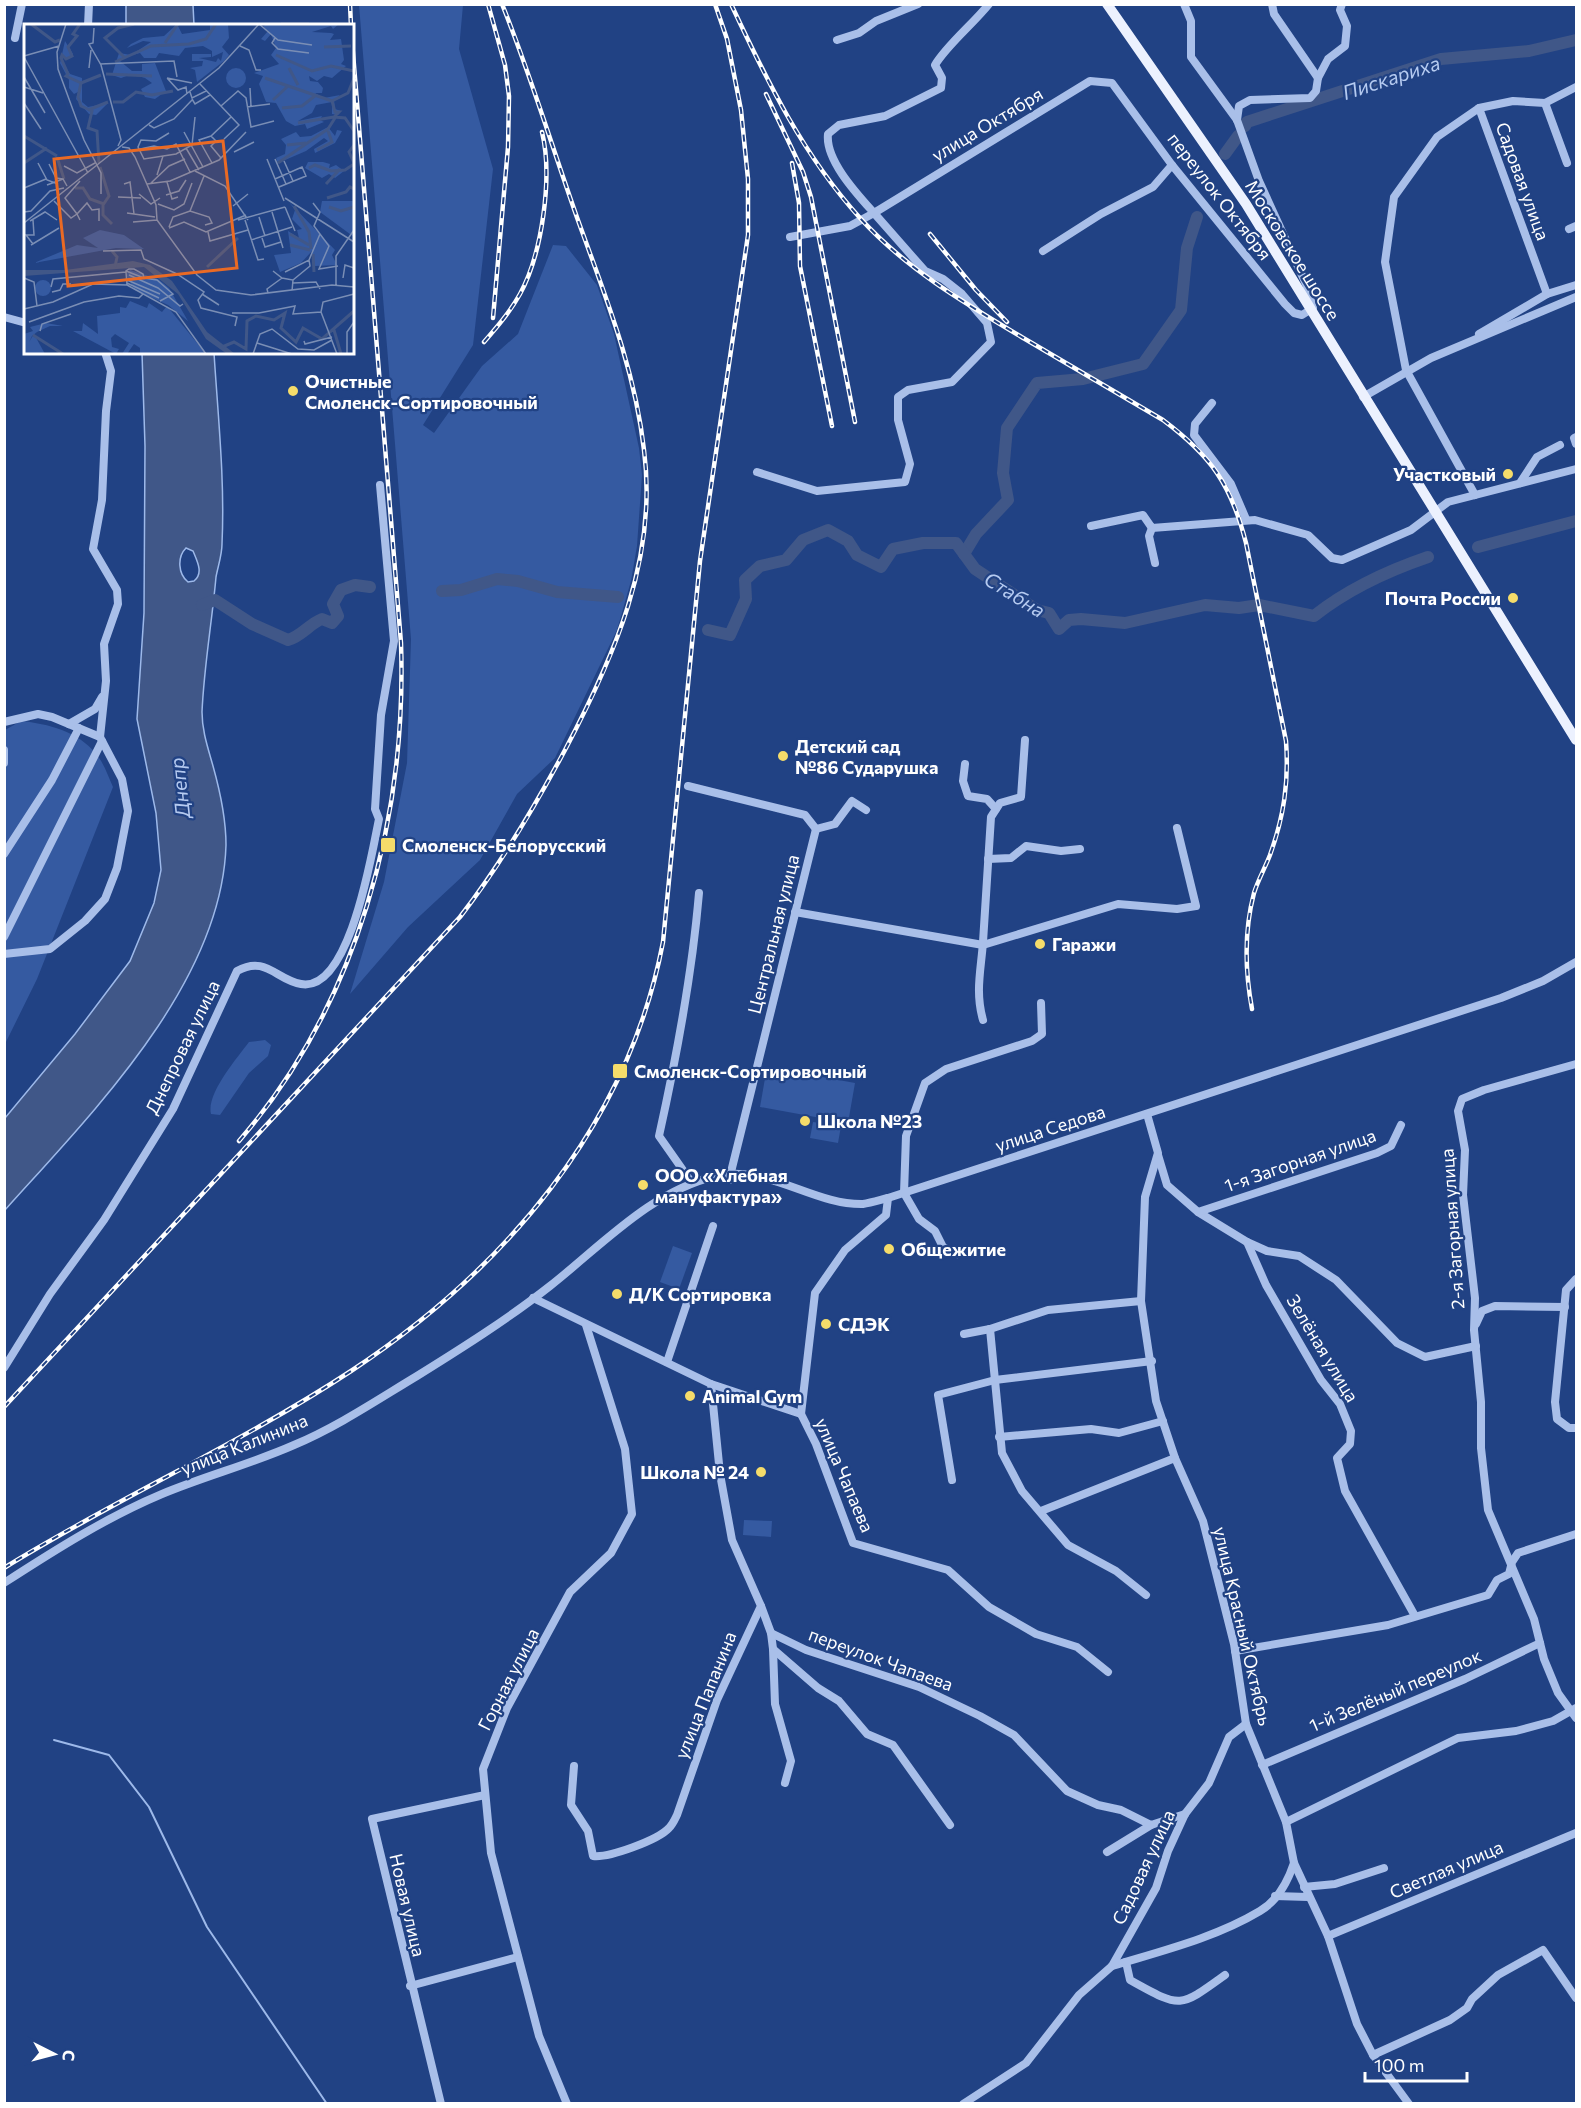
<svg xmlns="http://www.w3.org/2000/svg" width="1581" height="2108" viewBox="0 0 1581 2108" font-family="Commissioner,sans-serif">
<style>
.green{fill:#355aa1}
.water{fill:#405788;stroke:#9db9ea;stroke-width:1.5;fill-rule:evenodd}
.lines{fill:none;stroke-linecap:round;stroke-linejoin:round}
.stream{stroke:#9db9ea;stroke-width:2}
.river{stroke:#405788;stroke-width:12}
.minor{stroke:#a9bfe9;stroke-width:8}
.major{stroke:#ecf1fe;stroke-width:10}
.rail-casing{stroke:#fff;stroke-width:4.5}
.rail{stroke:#214284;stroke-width:2;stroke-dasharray:7;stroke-linecap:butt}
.poi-dot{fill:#f5dc6a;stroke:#214284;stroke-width:2}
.labels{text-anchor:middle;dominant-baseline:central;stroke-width:4.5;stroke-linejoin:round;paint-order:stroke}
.street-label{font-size:18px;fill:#fff;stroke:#214284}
.poi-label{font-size:18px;font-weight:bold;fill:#fff;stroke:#214284;text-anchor:start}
.water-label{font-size:20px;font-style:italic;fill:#b5caf0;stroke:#214284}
.inset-river{fill:none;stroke:#405788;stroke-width:3}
.inset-road{fill:none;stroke:#7a8eb5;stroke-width:1.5}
.view{fill:#ea6a24;fill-opacity:0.15;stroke:#ea6a24;stroke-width:3}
.inset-edge{fill:none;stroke:#fff;stroke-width:3}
</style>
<rect width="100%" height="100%" fill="#214284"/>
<g class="green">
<polygon points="359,5 463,5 459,49 493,169 473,345 423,425 434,433 482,366 518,334 553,245 566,246 597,285 614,334 639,448 642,475 637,546 631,581 617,630 555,758 517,794 480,860 408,927 350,994 384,882 407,763 411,639"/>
<path d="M21 721C48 724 78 731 96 754 104 763 108 776 113 787L37 979 5 1044V730Z"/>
<path d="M265 1040 271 1045 268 1056 249 1073 220 1115 211 1114C206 1094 237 1058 249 1042Z"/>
<polygon points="767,1067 855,1083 848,1123 760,1107"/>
<polygon points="813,1122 841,1126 838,1143 810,1138"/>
<polygon points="673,1246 692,1253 679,1289 660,1282"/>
<polygon points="744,1520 772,1521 771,1537 743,1535"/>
</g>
<g class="water">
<polygon points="126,5 193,5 194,25 126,25"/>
<path d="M142 353H214C218 416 225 481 222 544 222 555 218 566 216 577 212 622 204 666 202 712 202 731 208 748 213 766 220 791 226 819 226 845 222 983 92 1113 5 1210V1118L75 1034 130 961 154 903 161 870 156 813 137 719 144 613 145 446ZM186 548 193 551C197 561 204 573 194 581L188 582C178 574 177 557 186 548Z"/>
</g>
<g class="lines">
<polyline class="stream" points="54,1740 109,1755 149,1807 207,1927 327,2104"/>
<g class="river">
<polyline points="1245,126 1247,122 1441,59 1529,51 1576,40"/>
<polyline points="1225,154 1238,136"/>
<polyline points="1478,547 1576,521"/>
<polyline points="964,554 976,534 1008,500 1003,473 1007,428 1037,383 1083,379 1143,364 1181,310 1187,248 1197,217"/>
<polyline points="442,591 461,590 497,579 518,581 557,592 618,597"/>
<path d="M202 605 215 600 252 624 288 640C302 636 309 624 322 619L332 623 338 616 333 604 341 590 355 585 370 587"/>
<path d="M708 630 730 635 746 599 745 580 760 566 786 560 803 540 828 530 848 541 857 555 881 567 893 549 923 543H956L975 569 1037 610 1049 613 1059 629 1069 620 1081 619 1125 623 1205 605 1239 608 1259 605 1314 616C1348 589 1387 571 1428 557"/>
</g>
<g class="minor">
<polyline points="88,26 89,4"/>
<polyline points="15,38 22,4"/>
<polyline points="837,40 859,33 876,21 918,4"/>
<polyline points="1318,78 1328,59 1345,46 1347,26 1340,10 1342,4"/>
<polyline points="1545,103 1567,163"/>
<polyline points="1479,108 1547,294"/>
<polyline points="1237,120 1239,106 1250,100 1310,98 1316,91 1318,78 1274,14 1272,4"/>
<polyline points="1569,229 1576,226"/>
<path d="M790 237 850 226 874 213C857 194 825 160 828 134L839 125 885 116 941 88 942 78 935 65C947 45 973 24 989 4"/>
<polyline points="1043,251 1101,214 1153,187 1172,165"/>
<polyline points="4,317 26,323"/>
<polyline points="1479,334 1547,294 1576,285"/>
<polyline points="1363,397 1431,358 1576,297"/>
<polyline points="1212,403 1195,424 1194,435 1231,484 1246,519"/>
<polyline points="1576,437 1574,438 1576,444"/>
<polyline points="757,472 817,491 905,482 910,464 898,420 898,397 908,390 952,382 991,342 987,323 962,294 943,279 925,271 874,213 1090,81 1112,83 1172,165 1285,304 1294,313 1302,315 1313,308 1306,284 1259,181 1237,120 1191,57 1191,21 1184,4"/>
<polyline points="1520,483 1537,457 1560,445"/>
<polyline points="1475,495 1406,370 1385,262 1394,197 1437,137 1479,108 1513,101 1545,103 1576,87"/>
<polyline points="1091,526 1143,515 1152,528 1255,520 1308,535 1332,558 1342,560 1411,530 1448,502 1576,469"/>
<polyline points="1152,528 1149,536 1155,563"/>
<polyline points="4,722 38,714 52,717 100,737 122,779 128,811 117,868 105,899 85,921 50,949 4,954"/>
<polyline points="69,724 95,709 102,697"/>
<polyline points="100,737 106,681 104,644 118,604 117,590 93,549 102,500 106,411 111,371 105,352"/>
<polyline points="4,750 4,763"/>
<polyline points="965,764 963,781 968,796 987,799 996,809"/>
<polyline points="688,786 805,815 816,829"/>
<polyline points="816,829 835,824 852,801 866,810"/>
<polyline points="4,854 52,780 79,728"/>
<polyline points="988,859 1011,858 1026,846 1061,851 1080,849"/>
<polyline points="795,912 983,945 1118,904 1177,909 1196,906 1177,828"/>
<polyline points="4,937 102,741"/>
<path d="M983 1020C975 992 981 970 983 942 986 901 988 859 991 817L1000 803 1021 797 1025 740"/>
<polyline points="1576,1064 1484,1090 1462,1099 1458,1111 1465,1150 1463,1195 1475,1298 1474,1330 1481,1402 1481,1448 1488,1510 1534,1619 1544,1659 1558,1693 1576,1718"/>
<polyline points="1147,1114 1158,1153 1145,1197 1141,1301 1156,1401 1175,1458 1203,1521 1234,1644 1246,1724 1286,1822 1294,1863 1328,1936 1357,2024 1373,2055 1409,2104"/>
<polyline points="1158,1155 1167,1185 1198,1212 1247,1242 1266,1285 1321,1380 1340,1404 1351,1431 1350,1444 1337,1458 1345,1491 1415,1616"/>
<polyline points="729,1180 816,829"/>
<path d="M692 1183 659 1136C677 1055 692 976 699 893"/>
<polyline points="888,1198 886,1215 845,1250 815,1293 801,1414 816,1444 853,1543 948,1570 989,1607 1036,1634 1077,1647 1108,1672"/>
<polyline points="1198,1212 1377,1153 1391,1146 1401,1125"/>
<polyline points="1247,1242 1267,1251 1299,1256 1336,1280 1397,1343 1425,1357 1476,1346"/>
<polyline points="957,1254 943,1247 935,1231 919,1219 904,1193 906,1136 925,1083 946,1069 1032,1041 1042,1034 1041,1003"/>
<polyline points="1576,1279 1566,1290 1555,1402 1557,1419 1569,1428 1576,1428"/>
<path d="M533 1298 711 1384 720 1474 732 1540 761 1606 717 1700 677 1815C675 1819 673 1824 669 1828 658 1840 609 1858 593 1856L588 1831 571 1805 574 1766"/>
<polyline points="1476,1324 1482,1311 1495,1306 1565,1307"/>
<polyline points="990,1329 1002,1453 1022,1491 1068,1545 1116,1571 1146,1595"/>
<polyline points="964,1334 990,1329 1048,1310 1141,1301"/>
<polyline points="667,1362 713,1226"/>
<path d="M4 1368 50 1294 104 1220 173 1109 237 971C266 955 276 980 301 984 350 993 372 852 379 819L375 809 381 715 394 641 380 485"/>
<polyline points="711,1384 801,1414"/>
<polyline points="999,1437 1091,1429 1119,1433 1163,1421"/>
<polyline points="952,1480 938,1395 995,1380 1152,1361"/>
<polyline points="1041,1511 1175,1458"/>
<path d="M4 1583C55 1550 107 1517 162 1494 205 1476 251 1464 294 1445 337 1427 377 1400 417 1376 462 1348 508 1319 550 1286 601 1246 651 1191 716 1176 767 1164 813 1205 863 1204 871 1203 880 1200 888 1198L1501 998 1543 981 1576 962"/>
<polyline points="761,1606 771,1633 806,1650 919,1687 980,1716 1014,1735 1067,1791 1098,1805 1121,1810 1151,1825 1185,1814"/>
<polyline points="771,1633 773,1649 818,1688 839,1701 867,1734 893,1745 950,1825"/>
<polyline points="773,1649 775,1704 791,1761 785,1783"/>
<polyline points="1235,1651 1388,1625 1488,1595 1497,1580 1509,1574 1512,1562 1518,1553 1576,1534"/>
<polyline points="1262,1765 1465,1679 1540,1643"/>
<polyline points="1286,1822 1458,1738 1516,1731 1553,1721 1576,1708"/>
<polyline points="1107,1852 1151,1825"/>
<polyline points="1304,1887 1335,1884 1384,1868"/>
<polyline points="1275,1896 1308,1897"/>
<polyline points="1328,1936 1576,1833"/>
<path d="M1126 1962 1130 1980C1181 2008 1178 2009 1225 1975"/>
<path d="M1112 1966C1161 1951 1215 1938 1260 1911 1277 1901 1288 1881 1294 1863"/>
<polyline points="410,1986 518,1957"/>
<polyline points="1373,2055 1450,2020 1467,2008 1472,1999 1498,1975 1543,1950 1576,1998"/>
<polyline points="441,2104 372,1819 485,1795"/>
<polyline points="567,2104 539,2036 491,1853 483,1769 507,1708 570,1592 611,1553 632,1514 625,1449 586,1325"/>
<polyline points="963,2104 1026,2063 1079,1995 1112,1966 1156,1888 1168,1851 1185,1814 1209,1783 1229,1737 1246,1724"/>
</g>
<polyline class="major" points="1107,4 1246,204 1576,740"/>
<g class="rail-casing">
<g id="rail">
<polyline points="350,4 351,26"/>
<polyline points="488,4 505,65 509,96 508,147 493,318"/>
<path d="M731 4C767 81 803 155 860 218 906 269 966 304 1025 339 1071 366 1117 393 1163 420 1211 456 1231 484 1246 543L1286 741C1289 782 1284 816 1270 855 1265 868 1258 880 1254 893 1244 931 1245 971 1252 1009"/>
<polyline points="766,94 803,172 811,197 855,422"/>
<polyline points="792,163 799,203 800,266 832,426"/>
<polyline points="930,234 976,290 1007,322"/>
<path d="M484 342C497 327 510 312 520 294 542 254 553 177 542 132"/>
<path d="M239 1141C357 1005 407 819 401 643L352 41"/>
<path d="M4 1407 460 917C501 864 534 808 565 750 614 657 658 558 644 450 635 370 606 298 579 223 553 150 531 76 502 4"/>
<path d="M4 1568C117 1498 240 1444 351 1371 504 1270 628 1126 663 942L700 561 748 235V179L741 110 727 39 715 4"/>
</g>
</g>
<use href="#rail" class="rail"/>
</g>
<g class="poi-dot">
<circle cx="293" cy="391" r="6"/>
<circle cx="1508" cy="474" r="6"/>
<circle cx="1513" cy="598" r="6"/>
<circle cx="783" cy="756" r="6"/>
<rect x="380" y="837" width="16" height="16" rx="3"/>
<circle cx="1040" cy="944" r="6"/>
<rect x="612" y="1063" width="16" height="16" rx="3"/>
<circle cx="805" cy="1121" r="6"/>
<circle cx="643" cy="1185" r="6"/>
<circle cx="889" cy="1249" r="6"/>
<circle cx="617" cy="1294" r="6"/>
<circle cx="826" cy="1324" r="6"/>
<circle cx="690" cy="1396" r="6"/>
<circle cx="761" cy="1472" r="6"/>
</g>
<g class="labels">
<g class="street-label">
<text transform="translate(987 124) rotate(-31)">улица Октября</text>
<text transform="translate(1523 181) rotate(70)">Садовая улица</text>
<text transform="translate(1220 196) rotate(52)">переулок Октября</text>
<text transform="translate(1293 250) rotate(58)">Московское шоссе</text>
<text transform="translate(773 934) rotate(-76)">Центральная улица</text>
<text transform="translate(182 1047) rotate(-64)">Днепровая улица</text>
<text transform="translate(1050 1128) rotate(-18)">улица Седова</text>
<text transform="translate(1300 1160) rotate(-19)">1-я Загорная улица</text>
<text transform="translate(1452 1229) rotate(-94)">2-я Загорная улица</text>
<text transform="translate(1323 1348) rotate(59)">Зелёная улица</text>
<text transform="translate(244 1444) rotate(-22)">улица Калинина</text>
<text transform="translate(845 1475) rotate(67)">улица Чапаева</text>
<text transform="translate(1243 1626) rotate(77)">улица Красный Октябрь</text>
<text transform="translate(881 1659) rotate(20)">переулок Чапаева</text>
<text transform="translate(508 1679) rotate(-63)">Горная улица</text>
<text transform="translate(1395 1690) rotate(-23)">1-й Зелёный переулок</text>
<text transform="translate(705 1695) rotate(-68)">улица Папанина</text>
<text transform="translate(1143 1867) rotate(-65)">Садовая улица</text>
<text transform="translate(1446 1869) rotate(-23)">Светлая улица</text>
<text transform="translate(408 1905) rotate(77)">Новая улица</text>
</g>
<g class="poi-label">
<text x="305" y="381">Очистные<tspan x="305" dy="21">Смоленск-Сортировочный</tspan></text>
<text x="1496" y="474" text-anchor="end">Участковый</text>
<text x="1501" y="598" text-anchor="end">Почта России</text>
<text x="795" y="746">Детский сад<tspan x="795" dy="21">№86 Сударушка</tspan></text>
<text x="402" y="845">Смоленск-Белорусский</text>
<text x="1052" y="944">Гаражи</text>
<text x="634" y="1071">Смоленск-Сортировочный</text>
<text x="817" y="1121">Школа №23</text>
<text x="655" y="1175">ООО «Хлебная<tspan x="655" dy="21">мануфактура»</tspan></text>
<text x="901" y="1249">Общежитие</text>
<text x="629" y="1294">Д/К Сортировка</text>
<text x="838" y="1324">СДЭК</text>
<text x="702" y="1396">Animal Gym</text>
<text x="749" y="1472" text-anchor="end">Школа № 24</text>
</g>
<g class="water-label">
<text transform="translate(1391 77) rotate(-18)">Пискариха</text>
<text transform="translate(1015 594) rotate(32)">Стабна</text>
<text transform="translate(179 788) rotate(-96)">Днепр</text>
</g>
</g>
<g transform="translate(24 24)">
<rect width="330" height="330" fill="#214284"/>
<path d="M153 0 158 10 186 6V0H204L205 14 198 23 205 31 200 37 173 58 171 46 166 44 178 42 179 37H168V30H187V33L175 34 192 38 194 34 197 37 199 28 188 33V27L179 22 161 24 155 32 135 29 132 34H120L116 29 98 34 96 37 108 47H118V40L131 39 142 67 131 75 121 73 117 65 128 59 121 54 108 50 97 54 88 51 95 29 107 31 127 18 119 17 103 24 107 20 119 14 140 12ZM242 0H315L309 5 307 2 288 8 307 9 310 10 306 16 317 15 320 36 317 40 322 42 308 54 300 52 293 57 285 52 286 57 294 58 299 64 298 69H291L300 74 316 71 310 76 311 85 317 87 314 91 308 90V78L292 81 288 89 274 97 298 92 296 96 300 98 283 105 281 100 271 102 262 97 252 79 242 78 235 60 239 52 230 49 255 40 247 31 252 24 247 10 241 17 237 15 244 7 239 3ZM41 17 49 30 47 34H39V39L46 50 58 54V78L64 83 84 79 72 91 65 90 52 75 54 68 50 70 45 64V56L36 39ZM202 54a10 10 0 1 1 20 0a10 10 0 1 1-20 0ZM304 103 311 112 313 106 318 107 311 119 291 129 290 125 304 117 300 114 282 127 254 139 252 134 261 130 262 121 257 115 272 108 276 113 287 112ZM284 138H299L306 140 305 144 312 141 320 147 311 154 305 150 298 154 281 144ZM298 177H330V213L296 188ZM265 178 311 226 308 231 313 241 291 242 288 227 277 239 256 248 250 231 267 229 264 207 275 214 273 206 278 205 268 195 271 186ZM76 206 100 211 120 225 92 224 10 239 53 221 74 224 59 214ZM106 246 134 255 145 264 164 297 144 281 111 266 102 251ZM11 264a8 8 0 1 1 16 0a8 8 0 1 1-16 0ZM106 277 123 284 125 279 138 288 143 282 182 330H116V324L110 320 103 330H98L105 319 91 310 87 314 88 323 95 325 92 330 49 307H58L59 299 74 310 73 292 96 289V283L102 284ZM22 299 39 302H26L13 308 8 312 5 318 10 310 21 330H0V310L9 307 6 303Z" fill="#355aa1"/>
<path d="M109 237 126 241 148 257 183 308 211 330H203L182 315 154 270 120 243 0 252 1 246H41Z" fill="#405788"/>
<path class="inset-river" d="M7 0 31 18 36 16M56 0 49 10 53 12 44 23 48 32 42 35 38 31 37 34 44 50 42 52 57 59 54 73 57 82 68 87 64 104 73 107 75 139M257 0H285M141 19 154 0M300 23 327 22M252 31 288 47 307 42 330 47M100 33 81 14 94 4 110 0M91 38 127 22 165 20 182 15 192 0M265 44 274 61M82 50 128 52M241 54 308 77M330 54 324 69 308 77 311 88H315L310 93 321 94 330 107M57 59 77 51M249 76 263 63M89 78H99L112 68 128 71 149 67M258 84 278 82 292 71M64 86 84 78M274 99 310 93M0 112 33 132M263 121 282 119M330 121 325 128 330 139M293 126 308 118 304 107M33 133 40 155M0 139 23 124M254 139 304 105 311 94M76 143 85 172 79 181V191L88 200M285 144 291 141 307 147 321 146 330 140M302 160 316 145M51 164H59L66 175 80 180M303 174 322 168 326 163 330 165M270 182 285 208 287 225M305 183 317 187 330 183M266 210 285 221M266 221 286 226M88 227 93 233 91 243M289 230 290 248M183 243 214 214M310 306 317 330M9 311 39 330M198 323 210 318 222 325 223 297 232 292 250 296 261 289 257 304 272 318 279 304 298 315 330 287"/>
<path class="inset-road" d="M42 0 33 28 34 45 60 116 77 149V170M235 0 254 16 288 21M70 4 69 19 65 20 77 41 97 116 94 122M251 14 248 19 254 25 285 29M216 22 225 26 232 46H237M0 32 35 22M0 33 64 149M76 40 150 37 153 53M65 44 67 26M0 53 21 89M143 54 154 66 162 63 163 70M143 54 168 59M176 60 215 101 200 115M0 63 19 69M226 64 227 82M166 68 168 74 182 67M168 75 171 80 186 71M0 79 17 105M197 82 214 67 222 74 227 103 250 97M223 83 246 80M125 101 130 104 150 95 168 76M160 108 179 143M145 109 132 117 117 116 114 123 120 135 152 130 168 121 171 93M187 112 192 117 187 122 197 134M98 123 105 124 111 133 132 181 133 196 173 251 192 266 227 271 308 261 330 263M162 124 175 146M107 127 130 122 143 125 152 120 166 148M210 128 230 118M243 135 260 177M251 135 262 160M260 137 269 157M14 139 23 156 34 160M188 139 175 116 187 112 207 93M25 140 32 154 39 155M40 142 53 149 71 139M171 147 201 162 224 196M133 151 139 132M251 155 278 143 282 152 255 163M56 157 41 174 53 190 63 179 68 186 75 185V197M143 158 148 175 154 173M127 159 145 142 161 135M100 160 106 158 110 190M123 160 146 157 195 136 222 108M23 161 39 155 43 162M0 164 22 155M115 170 127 180 136 174M142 171 155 167 162 156M94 173 117 174M261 174 330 218M30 177 47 194 53 190 56 196M289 179 296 188 290 202 305 222 295 245 314 242M134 180 150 186 160 180 168 159M209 182 224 170M261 183 271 207M166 187 180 152M0 188 7 187 26 167 40 164M248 188 259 224M103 189 131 193M235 193 241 212M9 196 10 211H2L9 220M214 196 261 183M221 196 234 236 240 235M6 197 21 188 33 196M109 198 133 196M0 199 195 44 235 0M145 203 149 193 166 187 185 193 188 199 181 201M145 204 160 198 182 208 222 191M184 208 186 217 224 206M238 214 241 223 257 218M227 216 268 203M7 221 35 204M79 227 117 226 120 235 153 250 180 268 174 276 177 284 213 293 211 302M285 236 296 210M102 247 120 254 119 250 110 245H105L102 247V248L103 261 152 288 182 330M249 247 258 254 269 256 268 267M261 248 285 236 286 242 269 256M105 251 134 264 156 282 159 280M0 254 10 258 13 282M120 254 133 256 149 270 136 277M319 254 321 241 330 244M103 256 136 270M103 259 135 274M269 259 292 258 296 265M312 261V232L330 206M27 263 29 255 102 248M28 268 36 266 39 260H47M244 269 243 265 258 254M178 270 195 281M0 285 29 278 69 260 103 261M297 288 313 330M208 289H235L271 282 269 290 297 288 299 278 330 270M5 298 60 278 95 272 115 274 119 270M16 307 18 300 47 290M280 317 281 320 308 313M233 319 268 330M229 330 236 310 248 305 274 325 290 326 308 316M323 330V308L330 298"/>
<path class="view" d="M199 117 213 244 44 262 30 135Z"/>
<rect width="330" height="330" class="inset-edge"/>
</g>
<rect width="1581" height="2108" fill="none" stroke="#ffffff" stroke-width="12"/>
<g transform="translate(54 2054) rotate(96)" stroke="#214284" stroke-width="4.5" paint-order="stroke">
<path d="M0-4.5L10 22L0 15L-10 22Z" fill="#ffffff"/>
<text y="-9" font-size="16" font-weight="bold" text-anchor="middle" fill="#ffffff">С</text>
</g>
<path d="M1365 2072v9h102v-9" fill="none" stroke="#ffffff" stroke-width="3"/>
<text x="1374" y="2072" font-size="18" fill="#ffffff" stroke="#214284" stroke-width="4.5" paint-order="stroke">100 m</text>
</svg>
